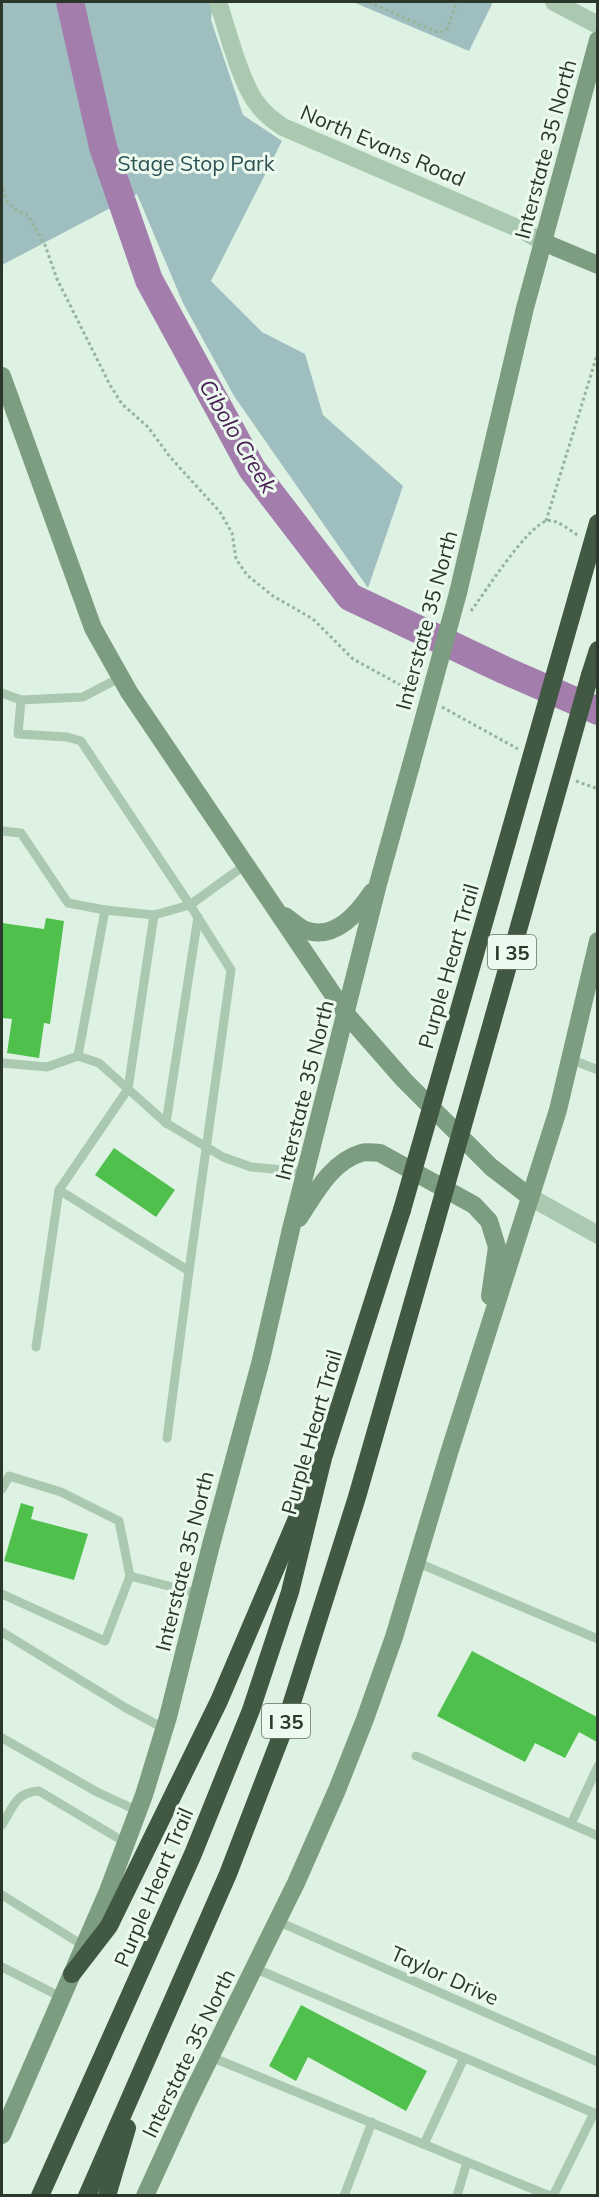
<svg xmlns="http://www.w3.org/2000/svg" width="599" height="2197" viewBox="0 0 599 2197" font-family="Mulish,sans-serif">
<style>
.green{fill:#9fbec0}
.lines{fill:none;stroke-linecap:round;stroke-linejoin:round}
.river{stroke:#a37ead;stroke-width:28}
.building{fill:#50c04d}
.path{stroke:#95b59a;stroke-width:3;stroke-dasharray:3 3;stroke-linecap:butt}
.lane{stroke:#aac9b0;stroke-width:9}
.street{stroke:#aac9b0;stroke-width:18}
.secondary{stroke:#7c9d7f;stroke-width:18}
.highway{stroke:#415842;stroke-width:18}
.secondary-bridge{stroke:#7c9d7f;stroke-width:18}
.highway-bridge{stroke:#415842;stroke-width:18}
.labels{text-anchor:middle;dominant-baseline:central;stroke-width:6;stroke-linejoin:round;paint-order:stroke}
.shield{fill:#ebf9ef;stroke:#647165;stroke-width:1.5}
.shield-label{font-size:20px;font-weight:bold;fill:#2a372a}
.street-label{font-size:21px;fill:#2a372a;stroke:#ebf9ef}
.park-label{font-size:21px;fill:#2e5154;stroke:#ebf9ef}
.water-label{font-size:22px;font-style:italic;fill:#4c2157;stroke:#ebf9ef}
</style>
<rect width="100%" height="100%" fill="#def2e3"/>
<g class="green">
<polygon points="2,2 213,2 211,20 243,115 282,141 211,281 262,332 305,354 323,415 403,486 368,588 234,396 183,303 137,194 2,265"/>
<polygon points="353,2 493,2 469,51"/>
</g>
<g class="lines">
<polyline class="river" points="70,2 103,147 149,280 252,469 350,597 504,670 598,711"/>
</g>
<g class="building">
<polygon points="46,918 64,921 50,1024 44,1023 39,1058 7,1053 12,1019 2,1018 2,923 44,929"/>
<polygon points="114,1148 175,1190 156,1217 95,1175"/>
<polygon points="21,1503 34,1507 31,1519 88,1534 74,1580 4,1561"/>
<polygon points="472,1651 597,1717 597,1742 579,1732 565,1758 535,1743 525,1762 437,1716"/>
<polygon points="301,2005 427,2071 406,2111 308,2057 296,2081 269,2066"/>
</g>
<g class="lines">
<g class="path">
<polyline points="369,2 439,33 447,29 457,2"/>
<polyline points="2,183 6,200 17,211 28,215 45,245 57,279 110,385 122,404 148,427 170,457 220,512 232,533 236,559 247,575 273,596 313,619 353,659 415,693"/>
<polyline points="546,521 598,352"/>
<path d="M471 611C486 591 525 529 546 521 557 518 570 531 579 536"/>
<polyline points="442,707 518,749"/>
<polyline points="576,781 598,789"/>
</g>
<g class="lane">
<polyline points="121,677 83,697 21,700 18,734 67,737 81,741 190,905 231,970 189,1271 59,1190 128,1089 154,915"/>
<polyline points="2,693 21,700"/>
<polyline points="2,831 21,833 68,903 105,910 154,915 190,905 245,865"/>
<polyline points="78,1056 105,910"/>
<polyline points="570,1059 598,1070"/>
<polyline points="2,1063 47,1067 78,1056 99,1063 166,1123 223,1157 251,1167 306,1172"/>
<polyline points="166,1123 198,917"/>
<polyline points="36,1347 59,1190"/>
<polyline points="167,1438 189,1271"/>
<polyline points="2,1489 9,1476 61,1492 119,1521 130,1576"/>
<polyline points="416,1562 598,1639"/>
<polyline points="2,1594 105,1641 130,1576 199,1594"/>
<polyline points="2,1632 126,1708 165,1729"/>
<polyline points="2,1738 97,1792 138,1811"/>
<polyline points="416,1756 598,1836"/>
<polyline points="571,1824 598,1766"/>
<path d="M2 1825C13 1807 16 1792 39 1791L126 1843"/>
<polyline points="2,1895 84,1946"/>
<polyline points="277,1921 598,2062"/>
<polyline points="2,1967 61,1997"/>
<polyline points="254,1968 594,2113 553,2196"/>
<polyline points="211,2057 550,2196"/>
<polyline points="424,2144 464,2058"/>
<polyline points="344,2196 372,2122"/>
<polyline points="457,2196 467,2162"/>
</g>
<g class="street">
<path d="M218 2C226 26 241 83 256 102 263 113 273 120 283 127L522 230 543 242"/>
<polyline points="554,2 598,25"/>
<polyline points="530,1197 598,1235"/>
</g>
<g class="secondary">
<polyline points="543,242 598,265"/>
<polyline points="2,376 93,628 129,692 347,1015 404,1080 491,1167 530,1197"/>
<polyline points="458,593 525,308 598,40"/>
<path d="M285 916C291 920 298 927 305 930 335 941 358 913 372 892"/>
<path d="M299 1218C315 1194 331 1162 361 1153 367 1151 374 1153 380 1153L474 1205 489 1221 497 1247 490 1296"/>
<polyline points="2,2135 108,1891 144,1795 168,1717 211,1545 261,1360 291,1229 378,884 411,765"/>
<polyline points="145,2196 188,2102 296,1883 337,1790 365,1719 394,1637 449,1453 558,1110 598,941"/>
</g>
<g class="highway">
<polyline points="590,675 598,650"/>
<polyline points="72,1974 109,1926 219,1701 301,1509"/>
<polyline points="40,2196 193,1854 251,1710 290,1592 323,1458 402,1210"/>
<polyline points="87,2196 228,1874 283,1731 357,1497 434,1228"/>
<polyline points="107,2196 127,2128"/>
</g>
<polyline class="secondary-bridge" points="411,765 458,593"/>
<g class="highway-bridge">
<polyline points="402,1210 598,523"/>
<polyline points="434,1228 590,675"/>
</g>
</g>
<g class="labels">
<g class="shield">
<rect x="488" y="935" width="48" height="34" rx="4.5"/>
<rect x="262" y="1704" width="48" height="34" rx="4.5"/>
</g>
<g class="shield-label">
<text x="512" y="952">I 35</text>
<text x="286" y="1721">I 35</text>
</g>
<g class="street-label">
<text transform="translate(383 145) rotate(23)">North Evans Road</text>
<text transform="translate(545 149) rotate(-75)">Interstate 35 North</text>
<text transform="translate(426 620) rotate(-75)">Interstate 35 North</text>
<text transform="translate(448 966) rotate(-74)">Purple Heart Trail</text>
<text transform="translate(304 1090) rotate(-76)">Interstate 35 North</text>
<text transform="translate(311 1432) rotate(-74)">Purple Heart Trail</text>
<text transform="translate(184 1561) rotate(-76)">Interstate 35 North</text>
<text transform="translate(153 1887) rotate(-67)">Purple Heart Trail</text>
<text transform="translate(445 1975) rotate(24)">Taylor Drive</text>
<text transform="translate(188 2053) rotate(-64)">Interstate 35 North</text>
</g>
<g class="park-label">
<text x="196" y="163">Stage Stop Park</text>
</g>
<g class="water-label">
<text transform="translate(238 436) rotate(59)">Cibolo Creek</text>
</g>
</g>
<rect width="599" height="2197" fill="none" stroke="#2a372a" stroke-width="6"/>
</svg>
